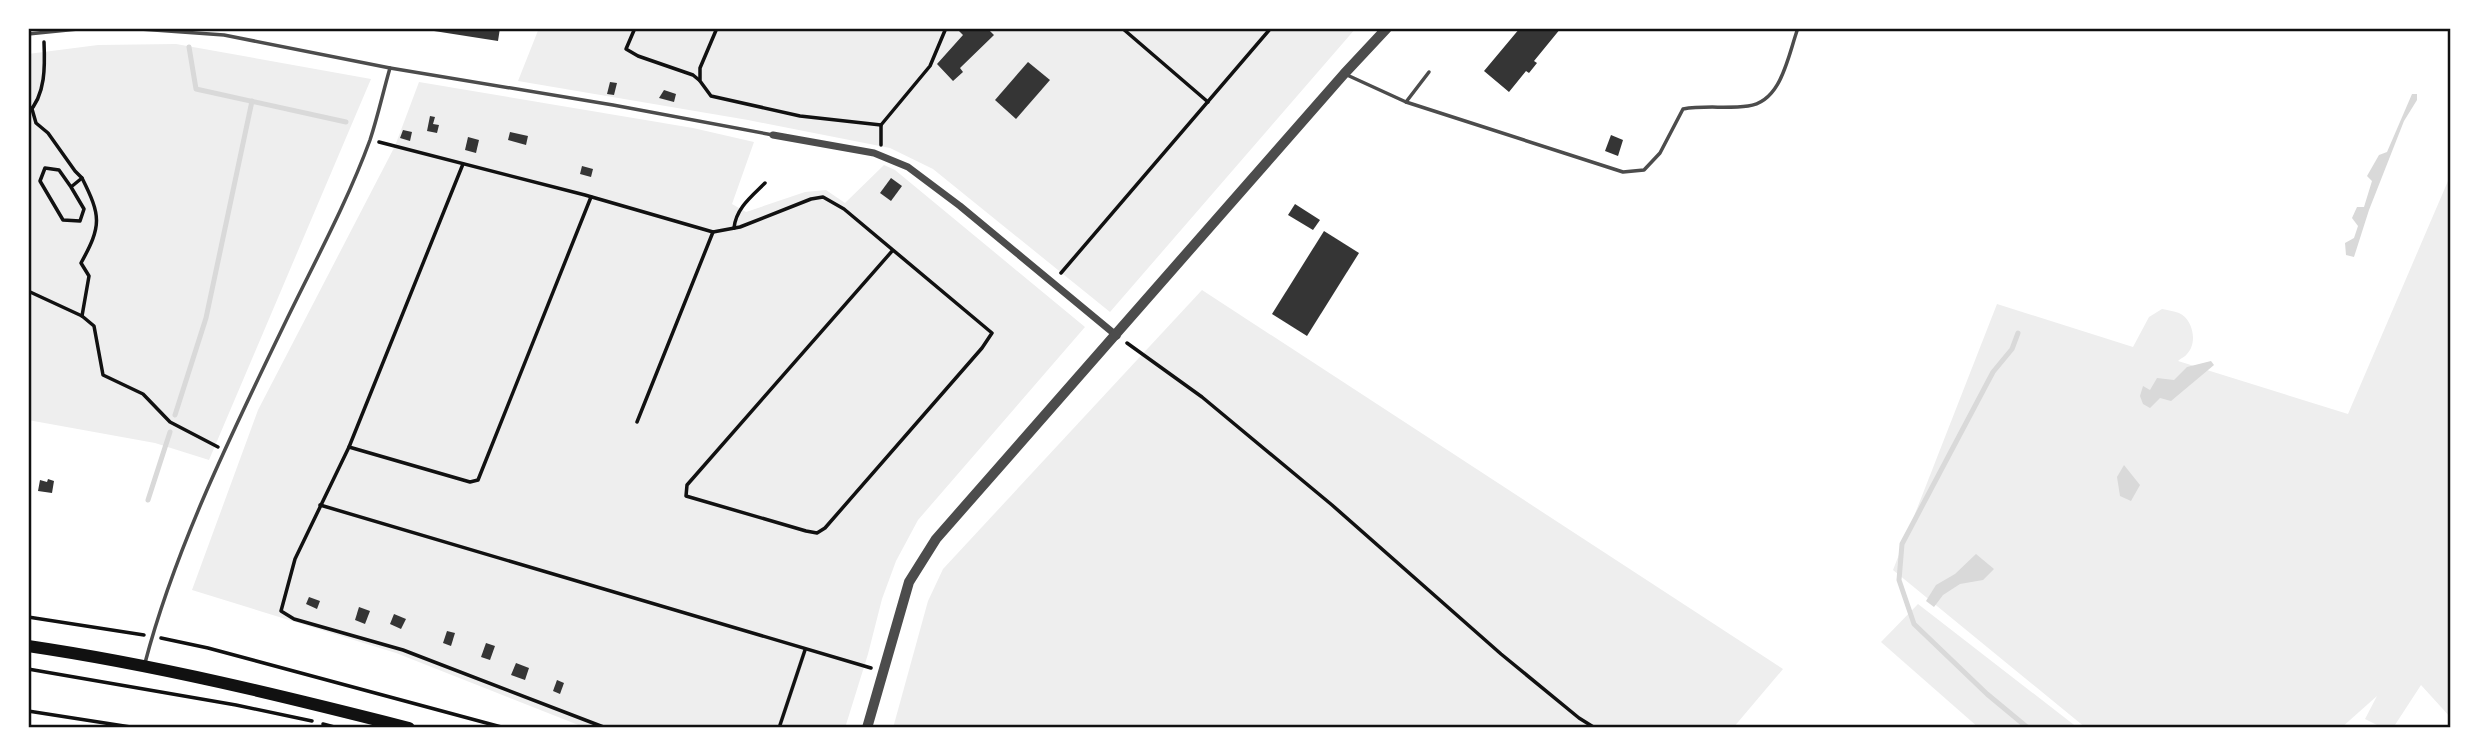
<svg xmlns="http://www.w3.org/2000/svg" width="2479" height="756" viewBox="0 0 2479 756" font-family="Spectral,serif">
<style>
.green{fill:#eee}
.water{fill:#d9d9d9}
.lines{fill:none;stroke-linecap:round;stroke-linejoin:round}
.stream{stroke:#d9d9d9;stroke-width:5}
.building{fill:#353535}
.path{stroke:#111;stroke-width:3.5}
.service{stroke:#4c4c4c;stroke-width:3.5}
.minor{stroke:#4c4c4c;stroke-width:7}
.tertiary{stroke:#4c4c4c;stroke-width:10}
.primary{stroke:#111;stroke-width:12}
.neatline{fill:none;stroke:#111;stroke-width:2.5}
</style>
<rect width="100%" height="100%" fill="#fff"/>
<g class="green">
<polygon points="539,28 1356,28 1110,312 933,169 890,148 748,120 518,81"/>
<polygon points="176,44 371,79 209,460 155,443 28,420 28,54 98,45"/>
<polygon points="419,82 693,128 754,142 732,204 746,212 805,192 826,190 845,203 884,165 895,170 1085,327 918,520 896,561 882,599 868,654 845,728 586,728 396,653 192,590 258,410 395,146"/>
<path d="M2451 174V718L2421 685 2393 728H2383L2365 719 2377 696 2341 728H2086L1893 570 1997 304 2133 347 2149 317 2162 309C2167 310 2174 311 2179 313 2193 319 2198 343 2187 354 2185 357 2181 358 2178 361L2348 414Z"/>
<polygon points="1202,290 1783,669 1733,728 893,728 928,601 943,569"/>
<polygon points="1918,604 2078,728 1979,728 1881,642"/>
</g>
<g class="water">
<polygon points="2412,94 2417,94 2417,100 2404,121 2369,210 2354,257 2346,255 2345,243 2354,238 2358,226 2352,218 2357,207 2364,207 2372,181 2367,176 2379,155 2387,152"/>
<polygon points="2211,361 2214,365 2171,401 2160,398 2150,408 2143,404 2140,396 2143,386 2150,390 2157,378 2174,380 2187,367"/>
<polygon points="2124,465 2140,485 2131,501 2120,496 2117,477"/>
<polygon points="1976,554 1994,569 1983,580 1960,584 1943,595 1934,607 1926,601 1936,585 1955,574"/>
</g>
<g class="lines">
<g class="stream">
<polyline points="189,47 196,89 346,122"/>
<polyline points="2018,333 2012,349 1993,372 1902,544 1899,580 1914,624 1987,694 2028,728"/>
<polyline points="175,415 206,318 252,101"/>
<polyline points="148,500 170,432"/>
</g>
</g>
<g class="building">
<polygon points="435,28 500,28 498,41 434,31"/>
<polygon points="962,28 987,28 994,35 960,68 963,72 953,81 937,64 963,35 959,31"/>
<polygon points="1520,28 1561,28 1534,61 1537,63 1529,73 1526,71 1509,92 1484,71"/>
<polygon points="1028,62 1050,80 1016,119 995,100"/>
<polygon points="610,82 617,83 614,95 607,94"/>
<polygon points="664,90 676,94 674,102 659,98"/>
<polygon points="430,116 435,117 433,124 439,125 437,133 427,131"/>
<polygon points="403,130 412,132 410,141 400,138"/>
<polygon points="510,132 528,136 526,145 508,140"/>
<polygon points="1611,135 1623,140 1618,156 1605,151"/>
<polygon points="468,137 479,140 476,153 465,150"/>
<polygon points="582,166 593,169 591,177 580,174"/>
<polygon points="891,178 902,186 891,201 880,193"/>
<polygon points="1295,204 1320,220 1313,230 1288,215"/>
<polygon points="1324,231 1359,253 1307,336 1272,314"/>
<polygon points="48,479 54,481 52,493 38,491 40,480 47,482"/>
<polygon points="309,597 320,601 317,609 306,604"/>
<polygon points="359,607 370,611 365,624 355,620"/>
<polygon points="394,614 406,619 401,629 390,624"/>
<polygon points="447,631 455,633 451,646 443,643"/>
<polygon points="486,643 495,646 490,660 481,657"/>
<polygon points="516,663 529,668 525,680 511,675"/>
<polygon points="557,680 564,683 560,694 553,691"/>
</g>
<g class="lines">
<g class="path">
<polyline points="635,28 626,49 638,56 693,75 699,80"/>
<polyline points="717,28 700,68 700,81 711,96 800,116 881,125"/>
<polyline points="1122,28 1208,102"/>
<polyline points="32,109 36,123 48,133 75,171 82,178 71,187 59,170 45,168 40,181 63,220 80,221 84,209 71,187"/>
<path d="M28 113C46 95 45 65 44 42"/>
<polyline points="379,142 585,195 713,232 740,227 811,199 823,197 844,209 992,333 982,348 825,528 817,533 806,531 686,496 687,485 893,250"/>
<polyline points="881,145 881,125 930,66 946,28"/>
<polyline points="463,164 349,447 295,559 281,611 294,619 403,650 606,728"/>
<path d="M734 228C736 208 752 196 765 183"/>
<polyline points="1061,273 1271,28"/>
<polyline points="28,291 82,316 94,326 103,375 143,394 170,422 218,447"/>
<path d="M82 316 89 276 81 263C102 225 101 216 82 178"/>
<polyline points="1127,343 1202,397 1332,505 1501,654 1579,718 1595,728"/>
<polyline points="637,422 713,232"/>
<polyline points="349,447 470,482 478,480 591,197"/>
<polyline points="320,505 871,668"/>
<polyline points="28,617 144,635"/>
<polyline points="161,638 208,648 505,728"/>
<polyline points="28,669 236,705 312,721"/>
<polyline points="28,711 137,728"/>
<polyline points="323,724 338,728"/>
<polyline points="779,728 805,650"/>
</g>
<g class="service">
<polyline points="126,28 224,35 390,68 613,105 773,135"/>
<polyline points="28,34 88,28"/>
<path d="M1347 75 1406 102 1623 172 1644 170 1660 153 1683 109C1705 105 1726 109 1748 106 1782 102 1788 55 1798 28"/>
<polyline points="1406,102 1429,72"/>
<path d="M145 663C175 548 233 431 285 323 314 263 347 203 370 140 378 116 383 92 390 68"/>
</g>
<polyline class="minor" points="773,135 874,153 908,167 960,206 1117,336"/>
<polyline class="tertiary" points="867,728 909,582 936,539 1344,74 1387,28"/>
<path class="primary" d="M28 646C157 665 283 696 409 728"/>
</g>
<rect width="2479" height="756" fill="none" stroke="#ffffff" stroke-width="60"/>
<rect x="30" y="30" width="2419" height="696" class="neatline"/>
</svg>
